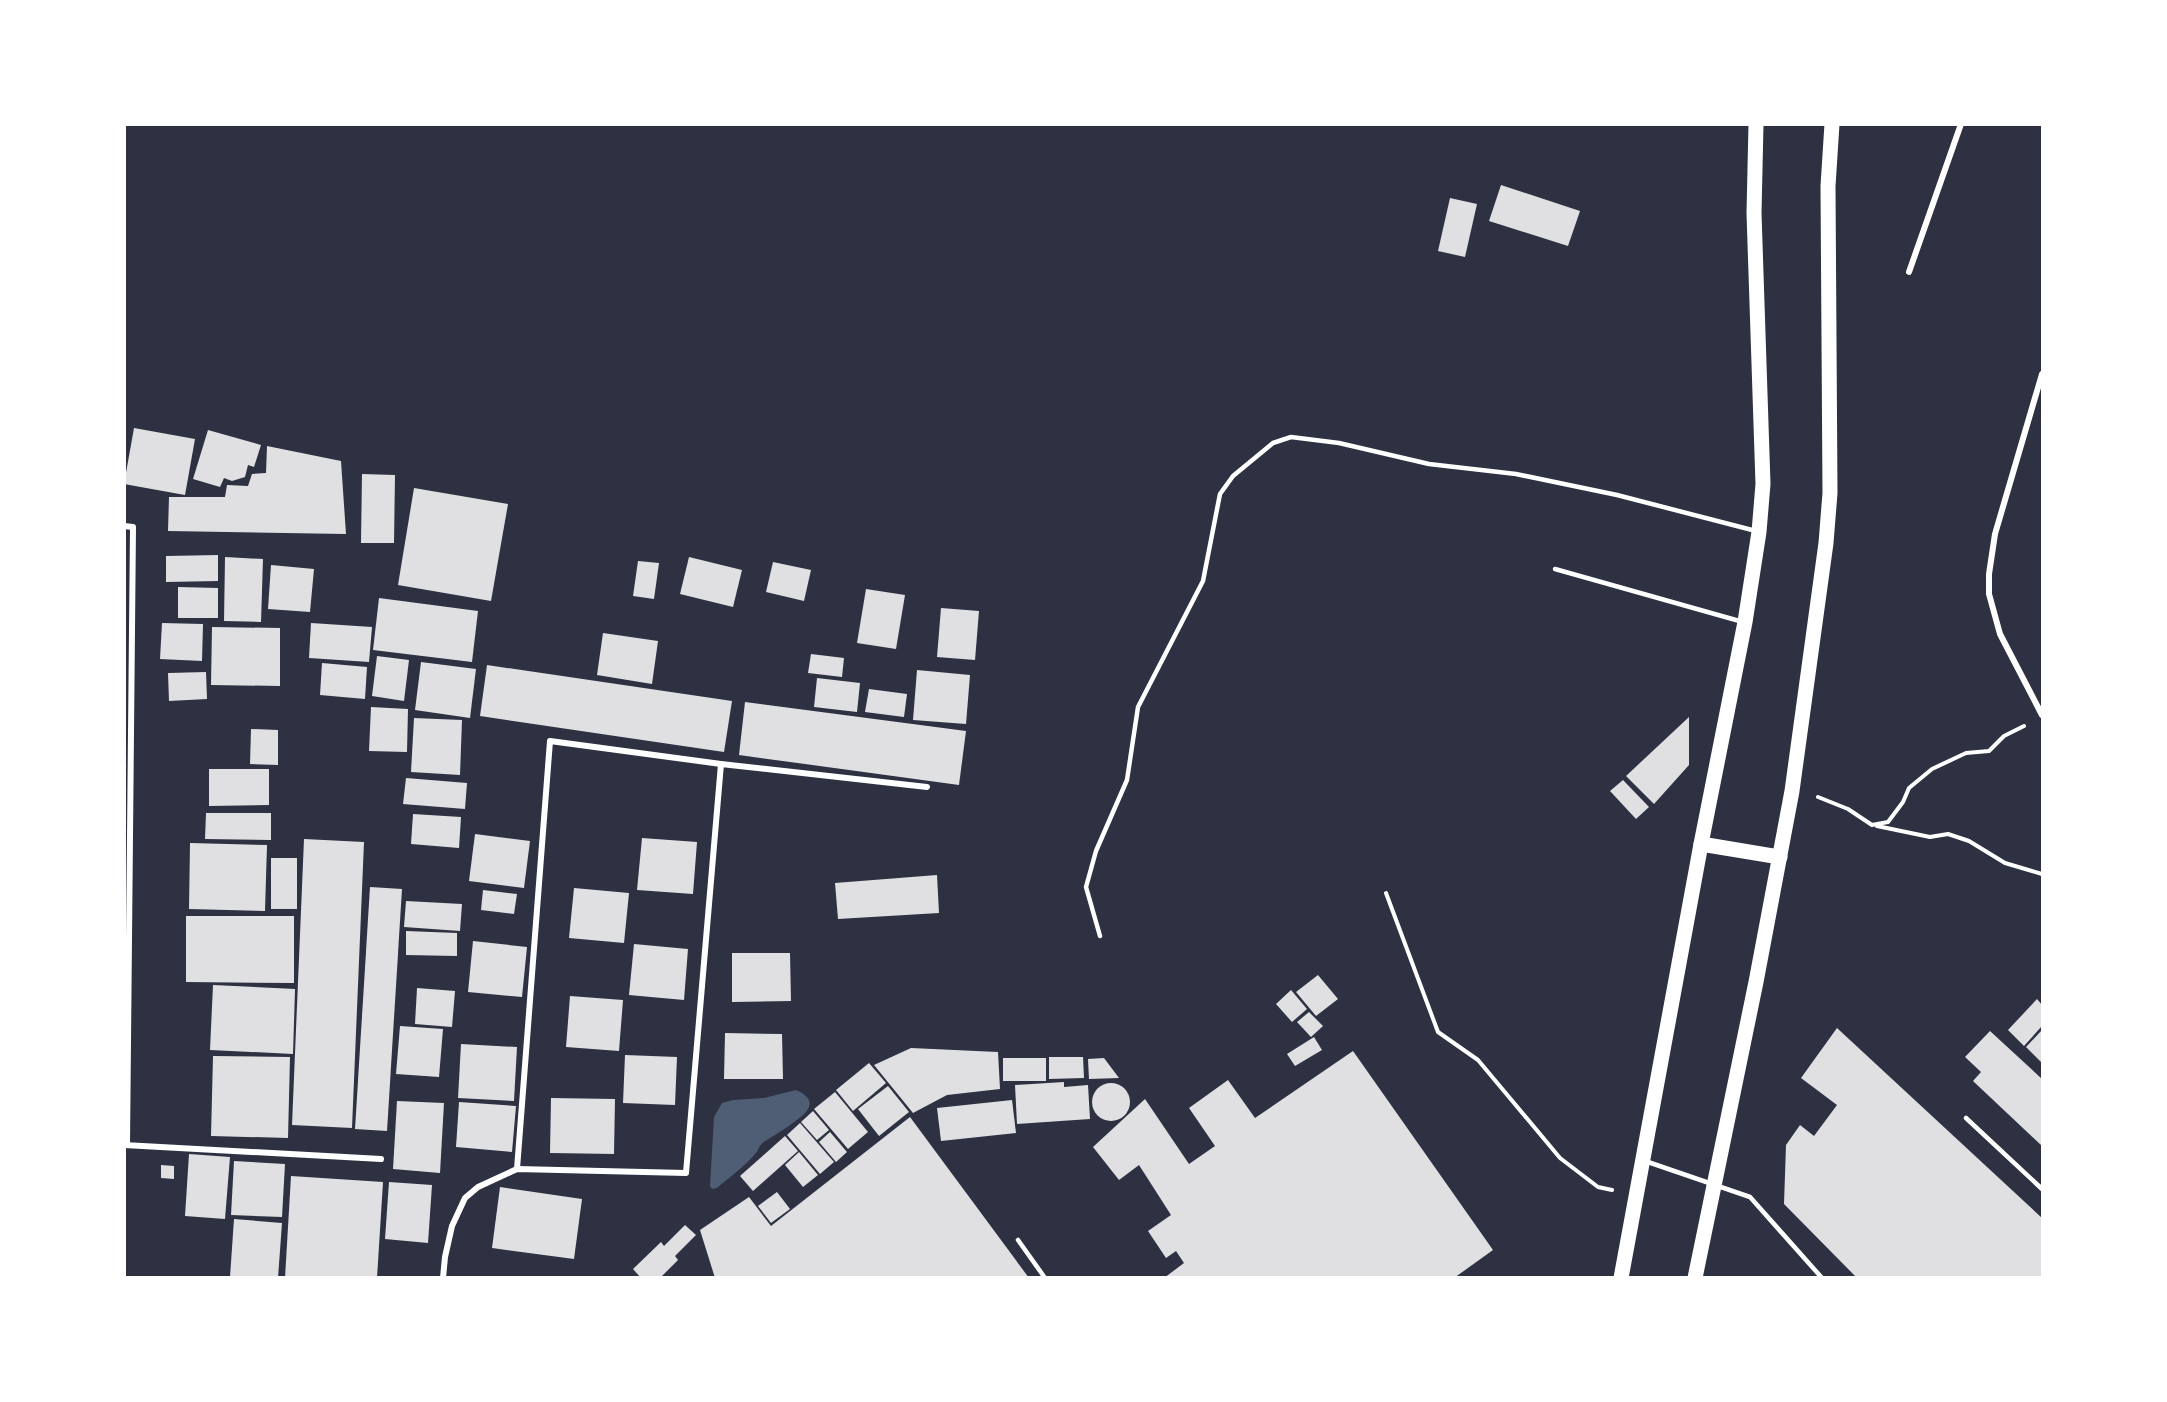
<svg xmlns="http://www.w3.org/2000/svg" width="2167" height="1402" viewBox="0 0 2167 1402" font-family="Lato,sans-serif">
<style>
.water{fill:#4f5d75}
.building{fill:#e0e0e3}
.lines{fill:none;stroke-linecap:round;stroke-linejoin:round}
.path{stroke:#fff;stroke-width:4}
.service{stroke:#fff;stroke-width:4.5}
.minor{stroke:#fff;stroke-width:6}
.primary{stroke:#fff;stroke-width:15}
</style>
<rect width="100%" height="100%" fill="#2d3142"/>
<path class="water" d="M796 1090C803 1093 812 1098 809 1107 805 1118 774 1135 764 1142 760 1144 759 1149 756 1153 745 1166 730 1177 717 1188L712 1189 710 1186 714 1117 722 1103 733 1100 764 1098Z"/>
<g class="building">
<polygon points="1501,185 1580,211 1568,246 1489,221"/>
<polygon points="1450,198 1477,204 1465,257 1438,251"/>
<polygon points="134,428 195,439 185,495 124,484"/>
<polygon points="208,430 261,445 254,467 248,465 245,477 232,481 224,478 220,487 193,479"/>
<polygon points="267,446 341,461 346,534 168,531 169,497 225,497 227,485 248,486 252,474 266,473"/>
<polygon points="362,474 395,475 394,543 361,543"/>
<polygon points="414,488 508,504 491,601 398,585"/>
<polygon points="218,555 218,581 166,582 166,556"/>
<polygon points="225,557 263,559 261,622 224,621"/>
<polygon points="689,557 742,570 733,607 680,594"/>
<polygon points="638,561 659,563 654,599 633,596"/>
<polygon points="773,562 811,570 804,601 766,592"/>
<polygon points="271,565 314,569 310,612 268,609"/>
<polygon points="178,587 218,588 218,618 178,618"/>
<polygon points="866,589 905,595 896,649 857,643"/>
<polygon points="379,598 478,611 472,662 373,650"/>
<polygon points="941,608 979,611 975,660 937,657"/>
<polygon points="162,623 203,624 202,661 160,659"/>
<polygon points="311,623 372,627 369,662 309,658"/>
<polygon points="212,627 280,628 280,686 211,685"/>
<polygon points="603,633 658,641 652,684 597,675"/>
<polygon points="811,654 844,658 842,677 808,673"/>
<polygon points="377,656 409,660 404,701 372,696"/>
<polygon points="421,662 476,669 470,718 415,710"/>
<polygon points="322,663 367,667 365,699 320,695"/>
<polygon points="487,665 732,701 724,752 480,716"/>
<polygon points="917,670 970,675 966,724 913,720"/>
<polygon points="206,672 207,699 169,701 168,673"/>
<polygon points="817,678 860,683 857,712 814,707"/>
<polygon points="869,689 907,694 904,717 865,712"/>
<polygon points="745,702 966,731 959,785 739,755"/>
<polygon points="371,707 408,709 407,752 369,751"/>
<polygon points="1689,717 1689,765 1654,804 1626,776"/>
<polygon points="414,718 462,720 460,775 411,772"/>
<polygon points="251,729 278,730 278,765 250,764"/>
<polygon points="209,769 269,769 269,805 209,806"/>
<polygon points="406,778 467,783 465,809 403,804"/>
<polygon points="1623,780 1649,807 1636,819 1610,791"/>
<polygon points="206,813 271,813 271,840 205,839"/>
<polygon points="413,814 461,817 459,848 411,844"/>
<polygon points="475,834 530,841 524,888 469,881"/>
<polygon points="642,838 697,842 693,894 637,890"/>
<polygon points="304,839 364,842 352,1128 292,1125"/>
<polygon points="190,843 267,845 265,911 189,909"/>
<rect x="271" y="858" width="26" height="51"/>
<polygon points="937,875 939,913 838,919 835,883"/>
<polygon points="370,887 402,889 387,1131 355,1129"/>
<polygon points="574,888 629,893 624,943 569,938"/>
<polygon points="483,890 517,894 514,914 481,910"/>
<polygon points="406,901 462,904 460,931 404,927"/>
<polygon points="186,916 294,916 294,983 186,982"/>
<polygon points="406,931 457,933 457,956 406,955"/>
<polygon points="473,941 527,947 522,997 468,992"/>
<polygon points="634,944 688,949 684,1000 629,995"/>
<polygon points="732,953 790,953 791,1001 732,1002"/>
<polygon points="1318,975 1338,999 1316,1016 1296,992"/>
<polygon points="213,985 295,989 293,1054 210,1050"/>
<polygon points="417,988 455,991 452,1027 415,1024"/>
<polygon points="1291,990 1307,1009 1292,1022 1276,1004"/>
<polygon points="570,996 623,1000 619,1051 566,1047"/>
<polygon points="2037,999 2042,1005 2042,1026 2024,1046 2008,1030"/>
<polygon points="1309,1012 1323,1026 1311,1037 1297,1022"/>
<polygon points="400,1026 443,1029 439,1077 396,1074"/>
<polygon points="1837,1028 2042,1218 2042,1278 1857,1278 1784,1204 1786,1145 1800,1125 1814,1136 1837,1105 1801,1078"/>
<polygon points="2042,1030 2042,1060 2041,1062 2026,1047"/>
<polygon points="1990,1031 2042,1079 2042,1146 1973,1081 1981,1072 1965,1057"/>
<polygon points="725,1033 782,1034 783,1079 724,1079"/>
<polygon points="1314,1037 1322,1050 1295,1066 1287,1054"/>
<polygon points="461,1044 517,1047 514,1101 458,1098"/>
<polygon points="911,1048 998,1052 1000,1089 947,1095 913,1113 874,1065"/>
<polygon points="1353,1051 1493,1250 1454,1278 1164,1278 1184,1263 1176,1251 1166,1258 1148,1231 1171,1215 1139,1165 1119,1180 1093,1147 1145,1099 1189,1164 1215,1146 1189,1108 1228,1080 1255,1118"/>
<polygon points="625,1055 677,1057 675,1105 623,1103"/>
<polygon points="213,1056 290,1057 288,1138 211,1136"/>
<polygon points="1049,1057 1083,1057 1084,1078 1049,1079"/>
<rect x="1003" y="1058" width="43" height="23"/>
<polygon points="1104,1058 1119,1078 1089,1079 1088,1059"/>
<polygon points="869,1063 886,1083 853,1111 836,1090"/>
<polygon points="1064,1082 1064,1087 1088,1085 1090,1119 1017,1124 1015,1085"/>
<circle cx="1111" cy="1102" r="19"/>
<polygon points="888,1086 909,1112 879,1136 858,1109"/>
<polygon points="835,1092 868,1132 848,1149 814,1109"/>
<polygon points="551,1098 615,1099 614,1154 550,1153"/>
<polygon points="1012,1100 1016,1133 941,1141 937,1108"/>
<polygon points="397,1101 444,1103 440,1173 393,1169"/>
<polygon points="459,1102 516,1106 512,1152 456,1147"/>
<polygon points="813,1111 829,1130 817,1140 801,1122"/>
<polygon points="910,1117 1029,1278 715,1278 700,1230 749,1197 771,1226"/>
<polygon points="800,1123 834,1162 820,1174 787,1135"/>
<polygon points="830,1132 847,1152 836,1162 819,1142"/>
<polygon points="785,1136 798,1151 753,1191 740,1176"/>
<polygon points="799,1152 818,1175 803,1187 785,1165"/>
<polygon points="189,1154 230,1157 225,1219 185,1216"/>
<polygon points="234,1161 285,1164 282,1217 231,1215"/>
<polygon points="161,1165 174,1166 174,1179 161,1178"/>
<polygon points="291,1176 383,1182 377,1278 285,1278"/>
<polygon points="389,1182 432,1185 428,1243 385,1239"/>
<polygon points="500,1187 582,1199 574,1259 492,1248"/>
<polygon points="777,1192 790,1209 771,1223 758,1206"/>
<polygon points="234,1219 282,1223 278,1278 230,1277"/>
<polygon points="685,1225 696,1235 675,1256 678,1260 660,1278 641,1278 633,1269 661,1242 664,1246"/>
</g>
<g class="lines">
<g class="path">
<polyline points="1818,797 1848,809 1872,825 1888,822 1903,802 1909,788 1932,769 1966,753 1989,751 2004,736 2024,726"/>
<polyline points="1877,826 1930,837 1948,834 1969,841 2005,863 2042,874"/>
<polyline points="1386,893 1438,1032 1478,1060 1560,1158 1598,1187 1612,1190"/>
</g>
<g class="service">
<polyline points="1555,569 1743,622"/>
<polyline points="1100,936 1086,887 1096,851 1127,780 1138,707 1203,581 1220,494 1233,476 1273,443 1291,437 1339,443 1429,464 1516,474 1617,495 1756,531"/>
<polyline points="1966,1118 2042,1189"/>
<polyline points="1645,1161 1750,1197 1822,1278"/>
<polyline points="1018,1240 1045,1278"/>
</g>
<g class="minor">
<polyline points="1909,272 1961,124"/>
<polyline points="2042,374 1995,534 1989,574 1989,594 2000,634 2042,715"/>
<polyline points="124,526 133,527 127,1145"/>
<polyline points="124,1145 381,1159"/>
<polyline points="517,1169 550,741 721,764 927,787"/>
<polyline points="443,1278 445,1257 452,1226 465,1198 478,1187 517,1169 686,1173 721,764"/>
</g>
<g class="primary">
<polyline points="1701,844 1780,857"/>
<polyline points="1621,1278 1701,844 1745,622 1759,532 1763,484 1754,213 1756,124"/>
<polyline points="1695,1278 1756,982 1792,791 1826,543 1830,493 1828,186 1832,124"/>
</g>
</g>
<rect width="2167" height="1402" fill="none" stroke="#ffffff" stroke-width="252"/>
</svg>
